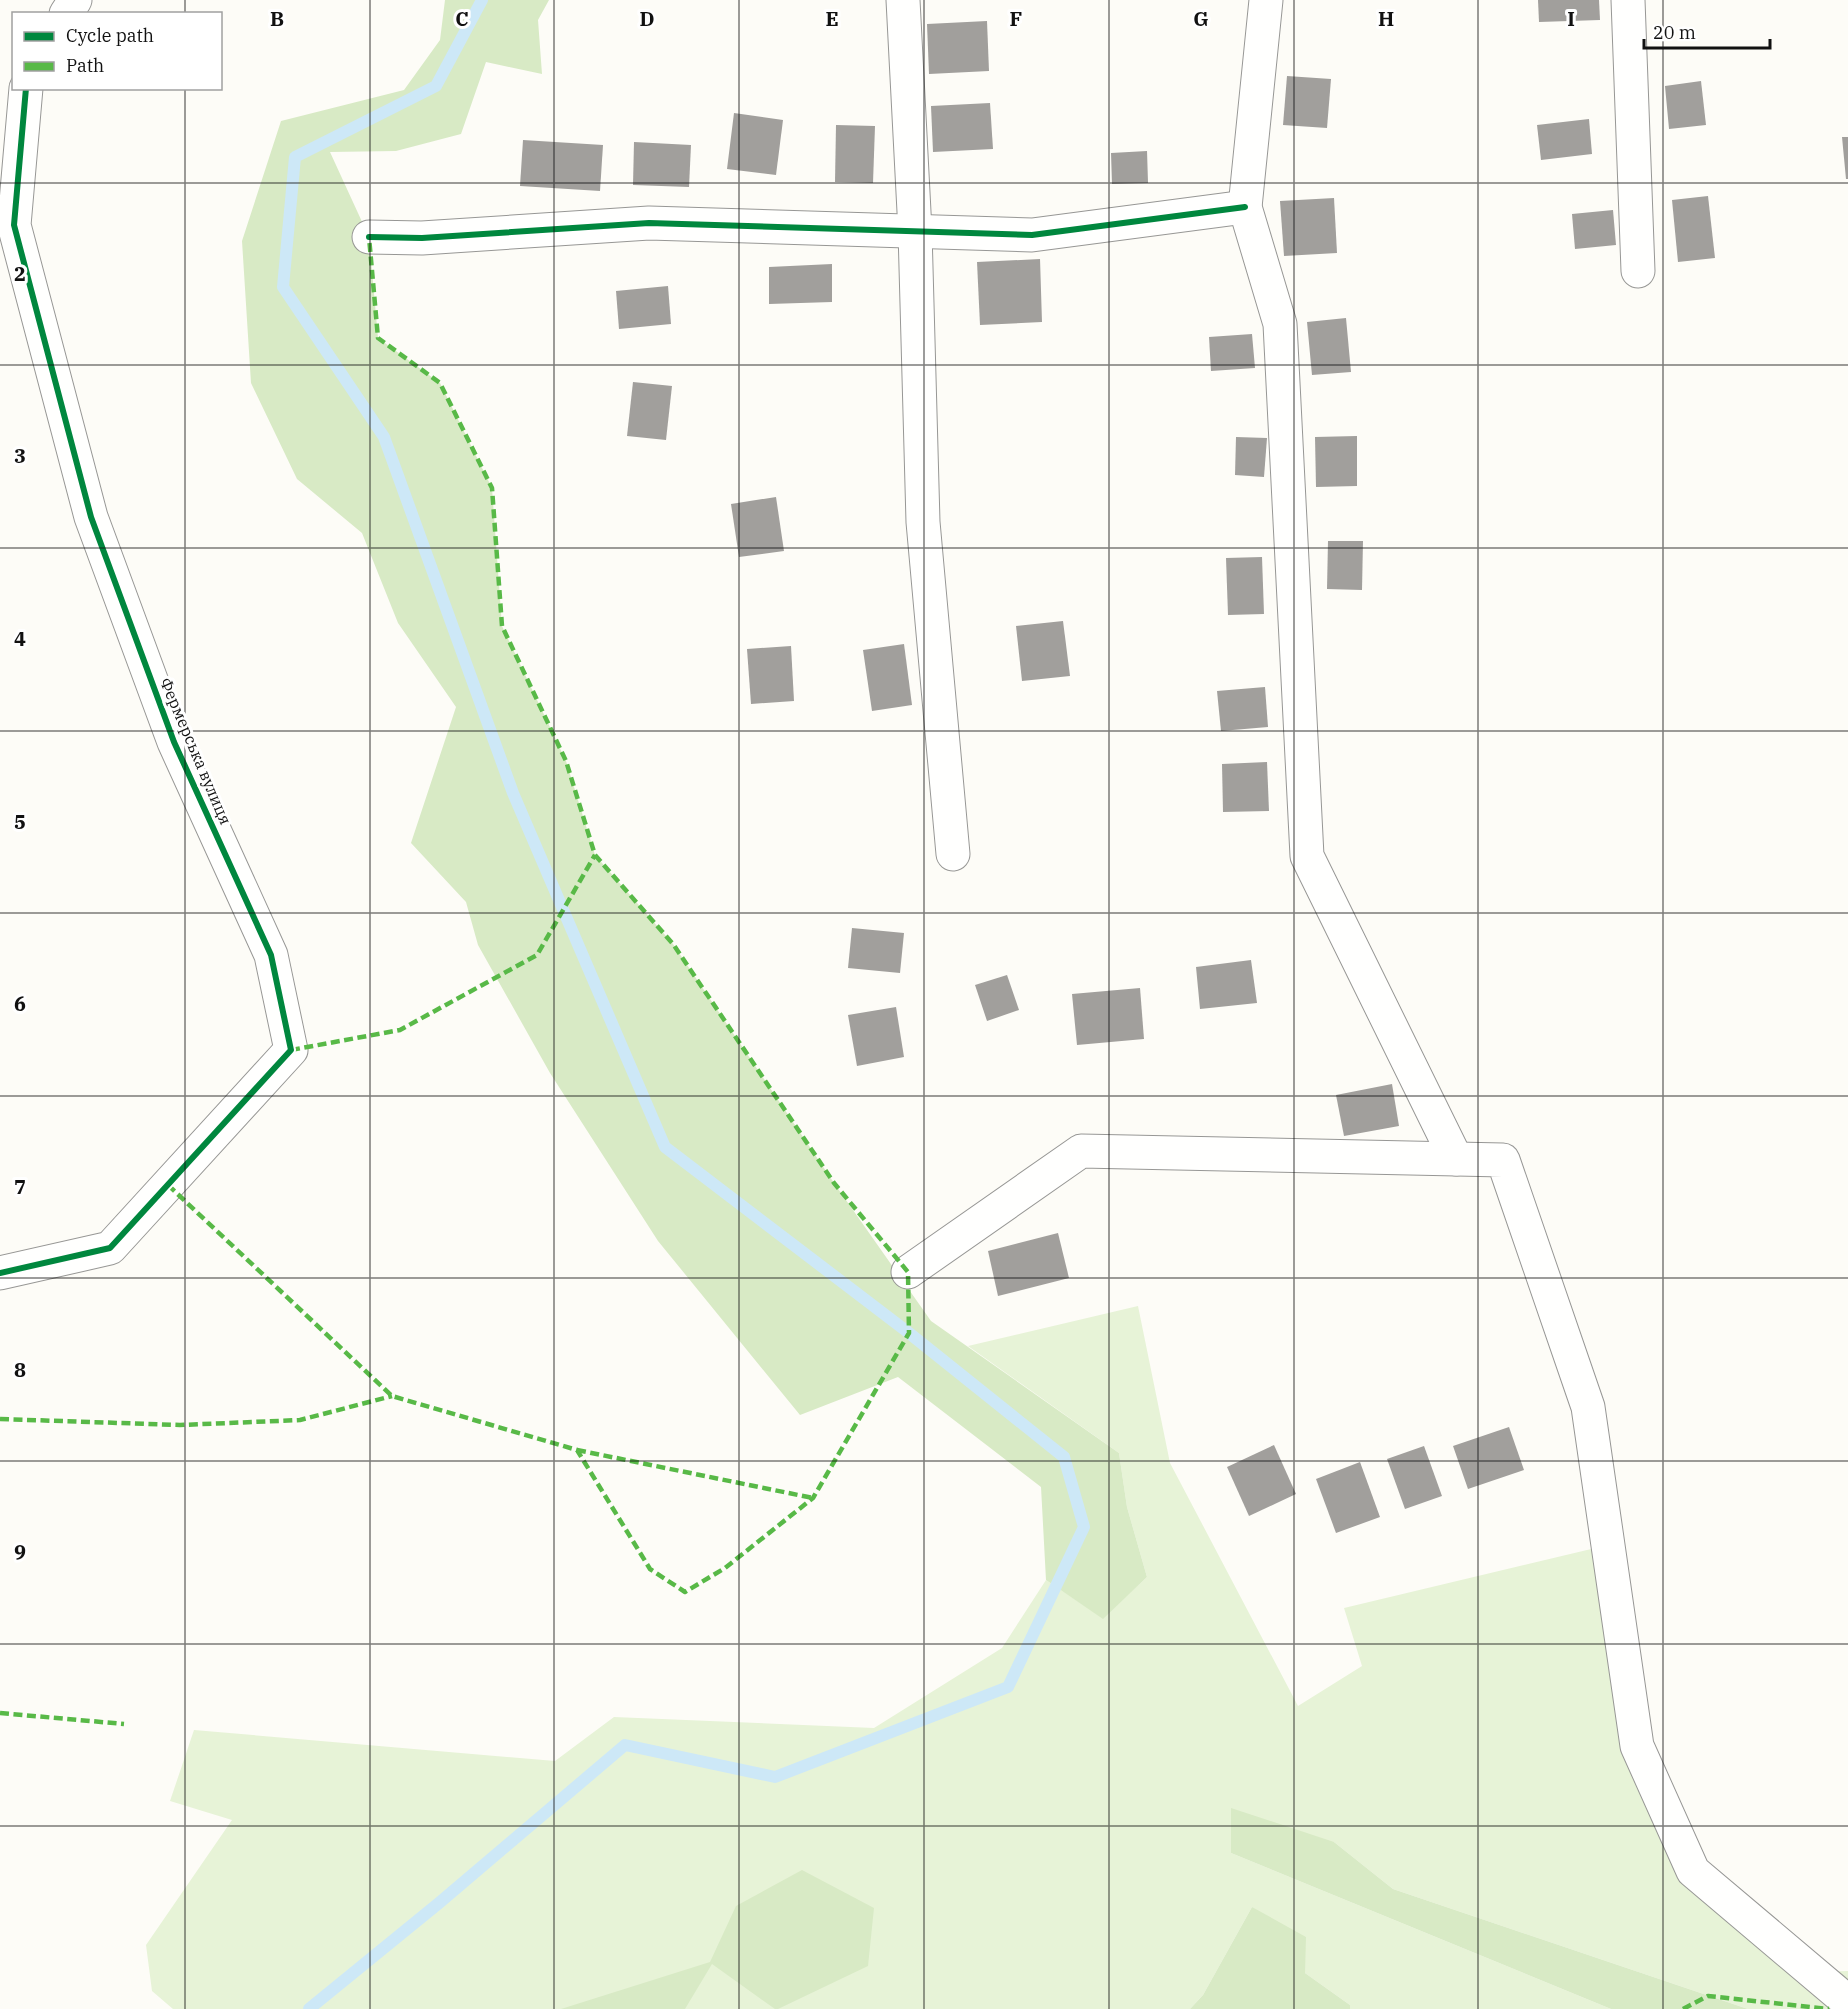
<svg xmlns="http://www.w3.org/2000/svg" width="1848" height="2009" viewBox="0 0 1848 2009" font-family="'IBM Plex Serif',serif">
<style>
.green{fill:#e7f3d7}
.forest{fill:#d8eac5}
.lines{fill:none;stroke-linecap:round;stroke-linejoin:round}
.stream{stroke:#cde8f7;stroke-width:12}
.building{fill:#a19f9c}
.minor-casing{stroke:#979795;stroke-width:35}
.minor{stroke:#fffffe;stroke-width:33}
.quiet{stroke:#58b947;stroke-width:4.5;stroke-dasharray:9 4.5;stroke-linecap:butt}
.cycleway-casing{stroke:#fff;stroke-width:10}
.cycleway{stroke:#00873e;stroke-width:6}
.grid{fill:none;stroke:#111;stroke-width:1.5;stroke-opacity:0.55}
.labels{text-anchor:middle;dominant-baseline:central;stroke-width:6;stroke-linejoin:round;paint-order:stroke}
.street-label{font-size:16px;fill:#111;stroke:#fff}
.grid-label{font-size:20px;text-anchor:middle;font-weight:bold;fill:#111;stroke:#fff;stroke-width:6;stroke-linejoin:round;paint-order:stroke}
</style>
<rect width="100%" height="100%" fill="#fdfcf7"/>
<polygon class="green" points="1138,1306 1170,1463 1298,1706 1362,1666 1344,1608 1608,1545 1637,1746 1693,1871 1813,1972 1848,1971 1848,2009 1748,2009 1393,1889 1334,1842 1231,1853 1611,2009 1350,2009 1350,2005 1305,1973 1252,1907 1203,1995 1190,2009 173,2009 152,1991 146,1945 232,1820 170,1801 194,1730 555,1761 614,1717 874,1728 1002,1648 1046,1580 1103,1618 1147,1577 1127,1507 1119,1453 968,1346"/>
<g class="forest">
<polygon points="445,0 549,0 538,20 542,74 486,62 461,134 396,151 330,152 369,237 378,338 440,383 492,488 502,626 566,761 595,855 673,944 834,1183 931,1321 1119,1453 1127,1507 1147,1577 1103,1619 1046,1580 1041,1487 898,1377 800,1415 658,1241 550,1073 478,945 466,902 411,843 456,707 398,623 362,533 297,479 251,383 242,241 281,121 404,90 440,40"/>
<polygon points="1231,1808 1334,1842 1393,1889 1748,2009 1611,2009 1231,1853"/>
<polygon points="802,1870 874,1908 868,1966 778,2009 775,2009 712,1964 685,2009 561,2009 710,1962 736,1906"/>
<polygon points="1252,1907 1306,1937 1305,1973 1350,2005 1350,2009 1190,2009 1203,1995"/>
</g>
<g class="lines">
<polyline class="stream" points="309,2009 439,1903 625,1745 775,1777 1008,1687 1084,1527 1064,1457 909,1333 665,1147 513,793 384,437 283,287 295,157 436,86 482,0"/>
</g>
<g class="building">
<polygon points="1538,0 1599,0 1600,20 1539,22"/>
<polygon points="987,21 989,71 929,74 927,24"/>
<polygon points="1287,76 1331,79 1327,128 1283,125"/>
<polygon points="1701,81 1706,125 1669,129 1665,86"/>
<polygon points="990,103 993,149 933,152 931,106"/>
<polygon points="734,113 783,120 776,175 727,169"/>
<polygon points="1589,119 1592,154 1541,160 1537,125"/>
<polygon points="836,125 875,126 873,183 835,182"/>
<polygon points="1842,137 1848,137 1848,179 1846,179"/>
<polygon points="523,140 603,145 600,191 520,186"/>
<polygon points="634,142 691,145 689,187 633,185"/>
<polygon points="1147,151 1148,183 1112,184 1111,153"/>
<polygon points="1708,196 1715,258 1678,262 1672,200"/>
<polygon points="1334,198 1337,253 1284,256 1280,201"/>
<polygon points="1613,210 1616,245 1575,249 1572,214"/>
<polygon points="1040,259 1042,322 980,325 977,262"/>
<polygon points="832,264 832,302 769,304 769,267"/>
<polygon points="668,286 671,324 619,329 616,291"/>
<polygon points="1346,318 1351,372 1312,375 1307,322"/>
<polygon points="1252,334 1255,368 1211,371 1209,337"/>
<polygon points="633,382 672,386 666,440 627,436"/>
<polygon points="1357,436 1357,486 1316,487 1315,437"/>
<polygon points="1236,437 1267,438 1264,477 1235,475"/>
<polygon points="776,497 784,551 739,557 731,504"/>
<polygon points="1328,541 1363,541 1362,590 1327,589"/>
<polygon points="1262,557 1264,614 1228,615 1226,558"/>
<polygon points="1063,621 1070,676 1022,681 1016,626"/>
<polygon points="904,644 912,705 872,711 863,650"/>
<polygon points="791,646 794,701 751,704 747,649"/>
<polygon points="1265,687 1268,727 1221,731 1217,691"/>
<polygon points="1267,762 1269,811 1223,812 1222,764"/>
<polygon points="852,928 904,933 900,973 848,968"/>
<polygon points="1251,960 1257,1003 1200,1009 1196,967"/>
<polygon points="1007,975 1019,1010 987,1021 975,985"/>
<polygon points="1140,988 1144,1039 1077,1045 1072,994"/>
<polygon points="896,1007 904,1057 857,1066 848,1015"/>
<polygon points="1392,1084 1399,1126 1344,1136 1336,1095"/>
<polygon points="1058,1233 1069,1278 998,1296 988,1251"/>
<polygon points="1509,1427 1524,1470 1468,1489 1453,1446"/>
<polygon points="1274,1445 1296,1494 1249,1516 1227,1467"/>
<polygon points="1424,1446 1442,1496 1405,1509 1387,1459"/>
<polygon points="1360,1462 1380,1517 1336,1533 1316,1479"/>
</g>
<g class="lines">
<g class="minor-casing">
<g id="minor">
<polyline points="903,0 915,231 923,522 953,854"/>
<polyline points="1266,0 1245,207 1280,324 1307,856 1456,1159"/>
<polyline points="1628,0 1638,271"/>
<polyline points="66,14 75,0"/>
<polyline points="369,237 422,238 649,223 1032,235 1245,207"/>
<polyline points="908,1272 1081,1151 1503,1160 1588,1407 1637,1746 1693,1871 1848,2002"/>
<polyline points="0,1273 110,1248 291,1050 271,955 174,742 91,517 14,225 26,88"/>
</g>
</g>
<use href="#minor" class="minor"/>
<g class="quiet">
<polyline points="291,1050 400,1030 537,955 595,855"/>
<polyline points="168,1185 392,1396 577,1450 650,1569 685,1592 725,1568 813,1498 909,1333 908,1272 834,1183 673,944 595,855 566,761 502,626 492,488 440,383 378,338 369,237"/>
<polyline points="0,1419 180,1425 300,1420 392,1396"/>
<polyline points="577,1450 813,1498"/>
<polyline points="0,1713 124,1724"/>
<polyline points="1683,2009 1708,1996 1829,2009"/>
</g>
<g class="cycleway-casing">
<g id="cycleway">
<polyline points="369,237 422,238 649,223 1032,235 1245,207"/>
<polyline points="0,1273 110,1248 291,1050 271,955 174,742 91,517 14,225 26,88"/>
</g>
</g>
<use href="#cycleway" class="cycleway"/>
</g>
<path class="grid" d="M185 0V14M370 0V2009M554 0V2009M739 0V2009M924 0V2009M1109 0V2009M1294 0V2009M1478 0V2009M1663 0V2009M185 88V2009M0 183H1848M0 365H1848M0 548H1848M0 731H1848M0 913H1848M0 1096H1848M0 1278H1848M0 1461H1848M0 1644H1848M0 1826H1848"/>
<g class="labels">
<g class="street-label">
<text transform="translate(196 751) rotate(67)">Фермерська вулиця</text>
</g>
</g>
<g class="grid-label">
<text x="277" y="26">B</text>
<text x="462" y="26">C</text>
<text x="647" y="26">D</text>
<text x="832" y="26">E</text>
<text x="1016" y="26">F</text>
<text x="1201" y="26">G</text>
<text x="1386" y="26">H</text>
<text x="1571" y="26">I</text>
<text x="20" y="281">2</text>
<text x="20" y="463">3</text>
<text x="20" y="646">4</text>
<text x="20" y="829">5</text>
<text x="20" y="1011">6</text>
<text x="20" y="1194">7</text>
<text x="20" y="1377">8</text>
<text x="20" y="1559">9</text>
</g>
<rect x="12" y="12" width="210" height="78" fill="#ffffff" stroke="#a0a0a0" stroke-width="1.5"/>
<rect x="24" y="32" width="30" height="9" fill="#00873e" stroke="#a0a0a0" stroke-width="1.5"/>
<text x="66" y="42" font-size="18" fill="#111111">Cycle path</text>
<rect x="24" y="62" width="30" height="9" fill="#58b947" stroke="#a0a0a0" stroke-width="1.5"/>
<text x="66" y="72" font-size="18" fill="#111111">Path</text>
<path d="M1644 39v9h126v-9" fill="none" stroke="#111111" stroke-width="3"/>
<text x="1653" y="39" font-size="18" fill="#111111" stroke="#ffffff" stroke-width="4.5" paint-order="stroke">20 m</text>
</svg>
